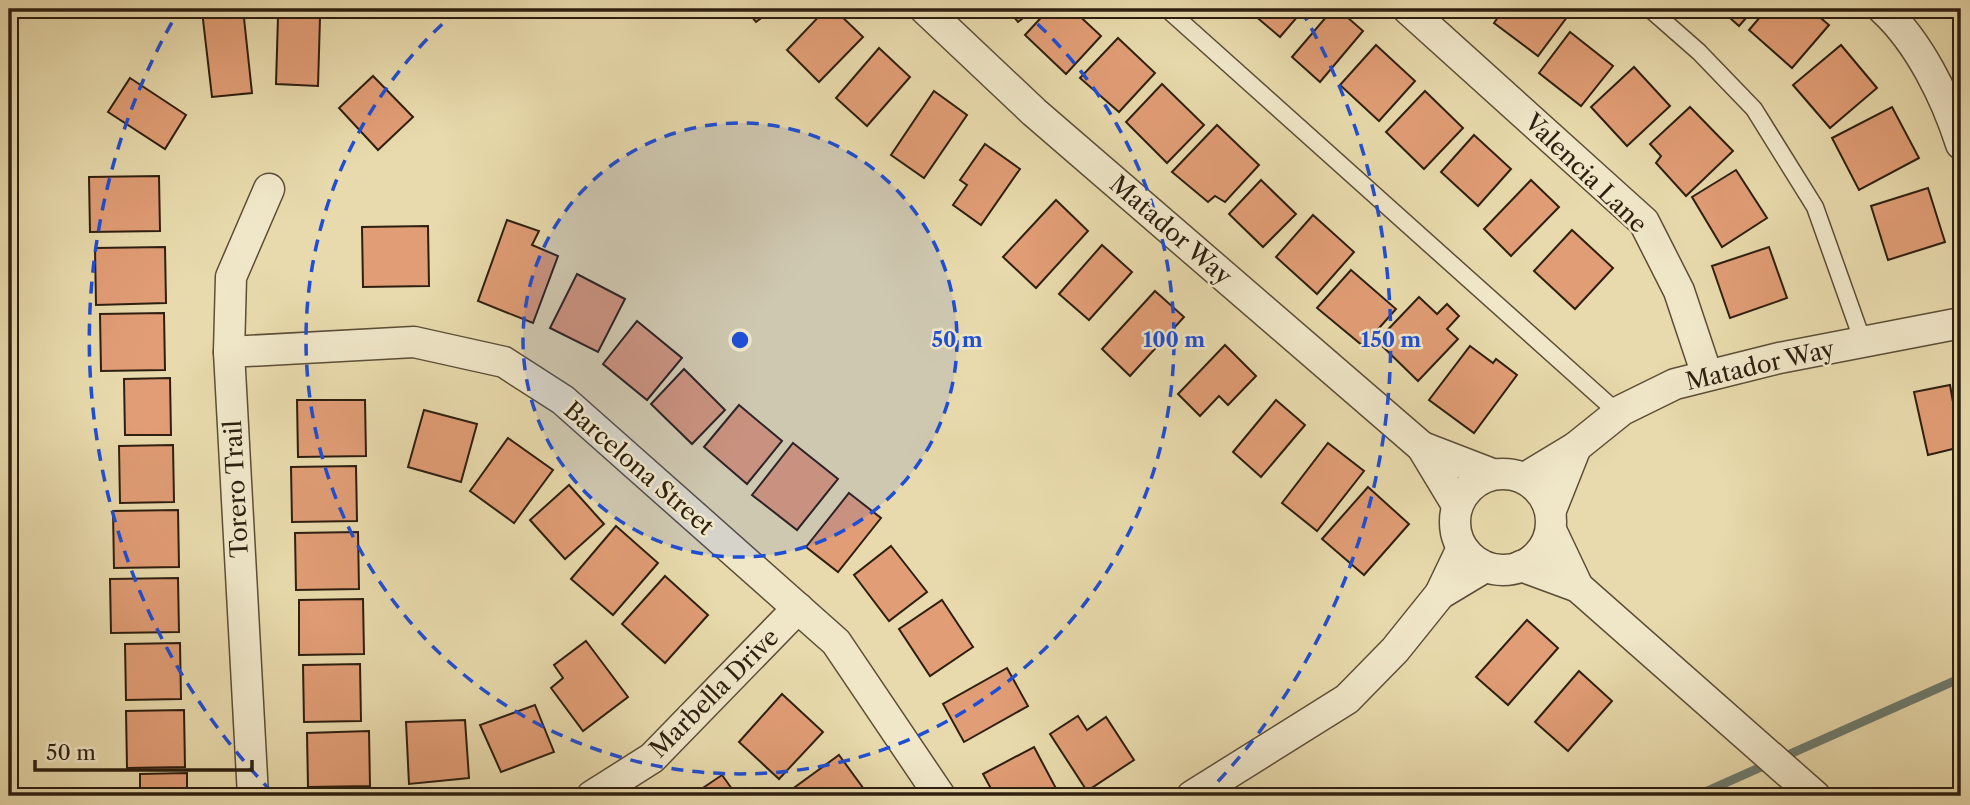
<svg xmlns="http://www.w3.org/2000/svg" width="1970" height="805" viewBox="0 0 1970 805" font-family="'Libre Caslon Text',serif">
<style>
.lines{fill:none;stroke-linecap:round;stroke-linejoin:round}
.stream{stroke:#6e7c6f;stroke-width:9}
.building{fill:#e19d75;stroke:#2e1f10;stroke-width:2}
.service-casing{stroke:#5c4e37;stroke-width:19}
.minor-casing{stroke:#5c4e37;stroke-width:33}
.path{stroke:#2e1f10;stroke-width:4.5;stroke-dasharray:2 3.5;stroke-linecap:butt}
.service{stroke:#f0e7c9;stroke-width:16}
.minor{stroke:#f0e7c9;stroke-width:30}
.ring{fill:none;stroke:#1d4ed8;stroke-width:3.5;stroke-dasharray:12 9}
.labels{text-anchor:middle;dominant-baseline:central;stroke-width:5;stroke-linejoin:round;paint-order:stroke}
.street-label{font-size:24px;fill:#2e1f10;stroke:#f0e7c9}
.centre{fill:#1d4ed8;stroke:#f0e7c9;stroke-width:3.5}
.ring-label{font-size:21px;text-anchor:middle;font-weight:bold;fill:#1d4ed8;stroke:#f0e7c9;stroke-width:5;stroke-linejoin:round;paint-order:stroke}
</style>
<rect width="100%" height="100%" fill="#e8daac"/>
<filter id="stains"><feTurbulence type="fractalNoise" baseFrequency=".00286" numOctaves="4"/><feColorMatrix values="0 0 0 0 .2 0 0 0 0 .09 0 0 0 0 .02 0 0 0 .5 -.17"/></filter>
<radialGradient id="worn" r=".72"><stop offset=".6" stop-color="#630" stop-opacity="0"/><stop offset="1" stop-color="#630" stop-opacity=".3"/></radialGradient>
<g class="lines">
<g class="stream">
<polyline points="1781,758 1961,678"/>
<polyline points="1696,796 1768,764"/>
</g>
</g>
<g class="building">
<polygon points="243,9 252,93 212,97 202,11"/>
<polygon points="745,9 773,9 756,22"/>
<polygon points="826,9 834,9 863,37 819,82 787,50"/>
<polygon points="1007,9 1035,9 1018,22"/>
<polygon points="1049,9 1072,9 1101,36 1066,74 1025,35"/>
<polygon points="1247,9 1304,9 1280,37"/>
<polygon points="1333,9 1338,9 1363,31 1320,82 1292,57"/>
<polygon points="1504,9 1573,9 1538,56 1494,23"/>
<polygon points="1720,9 1754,9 1739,26"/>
<polygon points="1767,9 1810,9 1829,25 1792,68 1749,30"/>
<polygon points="1950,9 1961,9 1961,24"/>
<polygon points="278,17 320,18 318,86 276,84"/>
<polygon points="1570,32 1613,66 1581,106 1539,73"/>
<polygon points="1118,38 1155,73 1119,112 1080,78"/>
<polygon points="1376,45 1415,81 1379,121 1340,85"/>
<polygon points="1841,45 1877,88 1830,128 1793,85"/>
<polygon points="879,48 910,77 867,126 836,98"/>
<polygon points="1634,67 1670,106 1627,146 1591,107"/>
<polygon points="373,76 413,117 378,150 339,108"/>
<polygon points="130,78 186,115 165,149 108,112"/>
<polygon points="1162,84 1204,125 1167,163 1126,122"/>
<polygon points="934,91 967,115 924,178 891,155"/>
<polygon points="1425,91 1463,128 1424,169 1386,132"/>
<polygon points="1690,107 1733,151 1686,196 1656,163 1661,156 1650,144"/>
<polygon points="1892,107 1919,158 1859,190 1832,138"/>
<polygon points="1217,125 1259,165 1225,202 1215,196 1208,202 1172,172"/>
<polygon points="1474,135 1511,169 1478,206 1441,172"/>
<polygon points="985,144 1020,169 981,225 953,205 967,185 960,180"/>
<polygon points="1736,170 1767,218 1722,247 1692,197"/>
<polygon points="159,176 160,231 90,232 89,177"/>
<polygon points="1261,180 1296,214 1263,247 1229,214"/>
<polygon points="1531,180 1559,207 1511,256 1484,229"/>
<polygon points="1928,188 1945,242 1888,260 1871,206"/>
<polygon points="1056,200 1088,231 1036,288 1003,257"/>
<polygon points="1313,215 1354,252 1317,294 1276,257"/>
<polygon points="507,220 539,231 532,245 558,256 533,323 478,301"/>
<polygon points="428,226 429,286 363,287 362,227"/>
<polygon points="1572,230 1613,268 1575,309 1534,271"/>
<polygon points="1102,245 1132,272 1089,320 1059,294"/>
<polygon points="165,247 166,303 96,305 95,248"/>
<polygon points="1769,247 1787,298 1730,318 1712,266"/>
<polygon points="1351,270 1396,309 1363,346 1317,308"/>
<polygon points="577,274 625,299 598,352 550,328"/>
<polygon points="1155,291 1184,317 1130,376 1102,349"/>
<polygon points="1419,297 1437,314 1447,304 1459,316 1447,329 1458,339 1418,381 1377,341"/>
<polygon points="164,313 165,370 101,371 100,314"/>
<polygon points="637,321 682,358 647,400 603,364"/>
<polygon points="1225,345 1256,376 1228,405 1219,396 1200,416 1178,394"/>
<polygon points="1470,346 1493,363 1496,359 1517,375 1474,433 1429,400"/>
<polygon points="684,369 725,410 692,444 651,404"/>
<polygon points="170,378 171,435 125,435 124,379"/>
<polygon points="1950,385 1961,447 1928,455 1914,392"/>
<polygon points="297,400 365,400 366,456 298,457"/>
<polygon points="1276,400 1305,425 1261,477 1233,452"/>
<polygon points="739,405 782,441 747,484 704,447"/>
<polygon points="424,410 477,424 461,482 408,467"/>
<polygon points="508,438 553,470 514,523 470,491"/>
<polygon points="793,443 838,479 797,530 752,495"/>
<polygon points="1328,443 1364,471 1317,531 1282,503"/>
<polygon points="173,445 174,502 120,503 119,446"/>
<polygon points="356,466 357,521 292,522 291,467"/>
<polygon points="569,485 604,524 565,559 530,520"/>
<polygon points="1368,487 1409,524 1364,575 1322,539"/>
<polygon points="849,493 881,518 838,572 806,547"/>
<polygon points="178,510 179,567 114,568 113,511"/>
<polygon points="616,526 658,563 613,615 571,579"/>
<polygon points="358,532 359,589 296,590 295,533"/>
<polygon points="891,546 927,592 889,621 854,575"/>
<polygon points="665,576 708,615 665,663 622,624"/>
<polygon points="178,578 179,632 111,633 110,579"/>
<polygon points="363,599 364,654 299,655 299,600"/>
<polygon points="942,600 973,647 930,676 899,629"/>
<polygon points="1527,620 1558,648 1508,705 1476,677"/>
<polygon points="586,641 628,697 583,731 551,688 563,678 554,665"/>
<polygon points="180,643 181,699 126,700 125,644"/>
<polygon points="360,664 361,721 304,722 303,665"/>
<polygon points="1007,668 1028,706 964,742 943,704"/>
<polygon points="1579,671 1612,701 1568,751 1535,722"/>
<polygon points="782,694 823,732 779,779 739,742"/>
<polygon points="535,705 554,752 501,772 480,725"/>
<polygon points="184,710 185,767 127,768 126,711"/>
<polygon points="1078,716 1087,730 1106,717 1134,760 1087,791 1050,734"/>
<polygon points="465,720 469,778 409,784 406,722"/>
<polygon points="369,731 370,786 308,787 307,733"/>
<polygon points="1034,747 1060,796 995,796 983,774"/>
<polygon points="839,755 869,796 796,796 791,790"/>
<polygon points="187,773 187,796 140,796 140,774"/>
<polygon points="722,775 737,796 691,796"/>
</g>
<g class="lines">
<g class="service-casing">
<g id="service">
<polyline points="1167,9 1618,413"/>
<polyline points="1650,9 1699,52 1754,109 1815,207 1863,342"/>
</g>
</g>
<g class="minor-casing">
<g id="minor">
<polyline points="925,9 1034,112 1422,447"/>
<polyline points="1408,9 1644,222 1679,291 1707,375"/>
<path d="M1883 9C1919 42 1946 97 1961 144"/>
<polyline points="229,352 414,342 504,362 563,400 836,642 940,796"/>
<polyline points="1576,447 1622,410 1675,384 1779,358 1961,323"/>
<circle cx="1503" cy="522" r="48"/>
<polyline points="1525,478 1576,447 1551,510"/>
<polyline points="1457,505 1422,447 1492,474"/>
<polyline points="1462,548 1440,594 1485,567"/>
<polyline points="1521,566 1578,587 1551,530"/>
<polyline points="1578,587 1815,796"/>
<polyline points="253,796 229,352 231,277 269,189"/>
<polyline points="592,796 652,758 798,608"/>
<polyline points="1192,796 1347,699 1395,650 1440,594"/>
</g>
</g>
<polyline class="path" points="9,26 22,9"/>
<use href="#service" class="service"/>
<use href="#minor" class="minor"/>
</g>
<circle cx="740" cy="340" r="217" fill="#1d4ed8" fill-opacity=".12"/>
<g class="ring">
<circle cx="740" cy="340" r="217"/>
<path d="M1022 10A434 434 0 1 1 458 10"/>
<path d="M272 792A651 651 0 0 1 179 10M1301 10A651 651 0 0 1 1208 792"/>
</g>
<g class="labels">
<g class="street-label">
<text transform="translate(1586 173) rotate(44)">Valencia Lane</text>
<text transform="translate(1171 230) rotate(41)">Matador Way</text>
<text transform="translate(1760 365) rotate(-13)">Matador Way</text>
<text transform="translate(639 468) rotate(41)">Barcelona Street</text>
<text transform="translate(236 489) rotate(-93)">Torero Trail</text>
<text transform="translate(714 693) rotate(-45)">Marbella Drive</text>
</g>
</g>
<circle cx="740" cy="340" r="10" class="centre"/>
<g class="ring-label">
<text x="957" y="347">50 m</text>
<text x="1174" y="347">100 m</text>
<text x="1391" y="347">150 m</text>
</g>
<rect width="1970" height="805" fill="none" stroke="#e8daac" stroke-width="35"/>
<rect x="10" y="10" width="1949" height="784" fill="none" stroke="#2e1f10" stroke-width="3.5"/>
<rect x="18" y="18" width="1935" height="770" fill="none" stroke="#2e1f10" stroke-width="2"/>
<path d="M35 760v10h217v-10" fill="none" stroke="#2e1f10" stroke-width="3.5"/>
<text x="46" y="760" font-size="21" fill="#2e1f10" stroke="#f0e7c9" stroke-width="5" paint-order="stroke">50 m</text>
<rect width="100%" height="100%" filter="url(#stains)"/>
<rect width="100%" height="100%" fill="url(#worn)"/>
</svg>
